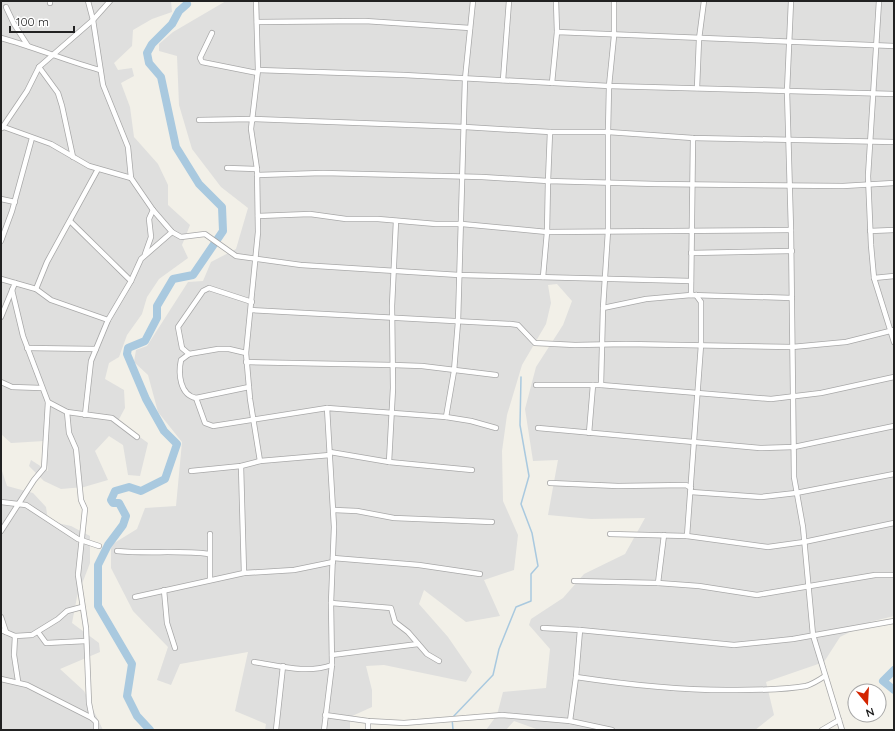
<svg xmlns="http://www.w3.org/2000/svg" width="895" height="731" viewBox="0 0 895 731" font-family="Quicksand,sans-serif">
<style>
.residential{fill:#dfdfde}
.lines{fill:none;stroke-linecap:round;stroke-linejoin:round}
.stream{stroke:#a9c9df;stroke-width:1.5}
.river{stroke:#a9c9df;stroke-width:8}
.street-casing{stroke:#a8a8a8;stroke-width:6}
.street{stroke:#fff;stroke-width:4.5}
</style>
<rect width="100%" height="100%" fill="#f2f0e8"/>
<g class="residential">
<polygon points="1,1 171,1 172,12 152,19 133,30 132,46 114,63 118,70 132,68 134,76 121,83 130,107 134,137 158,164 168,185 168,205 190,225 182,245 188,258 159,279 147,297 142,314 127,335 119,357 109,363 105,379 124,390 125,408 118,421 148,443 140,476 128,475 123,445 109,436 95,451 108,480 84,487 61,489 44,481 29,466 31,460 48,471 44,441 11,443 1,434"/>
<polygon points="226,1 894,1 894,616 870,622 840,637 824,662 766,682 774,715 755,730 539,730 514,721 506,730 486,730 497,715 503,692 546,688 550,649 529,625 531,619 563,598 584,574 625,554 645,518 591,519 548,515 558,460 533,461 525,409 536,367 563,325 572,301 557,284 548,285 551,303 546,324 522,365 507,415 502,451 503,501 518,535 514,570 484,580 500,616 466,622 424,590 419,604 448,637 472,672 466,682 384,665 366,666 372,690 372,707 350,717 350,730 265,730 266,724 235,711 248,652 180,664 171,685 157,680 168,647 133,611 111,568 111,545 137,529 145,508 176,506 182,442 158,412 148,375 134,362 136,350 147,346 188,282 203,281 211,262 236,249 248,208 221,187 192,149 179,105 177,56 159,51 159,44 173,32"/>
<polygon points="1,468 7,486 33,493 46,507 48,521 71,526 90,536 90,563 77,597 72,623 99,643 100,652 60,669 84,691 103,730 1,730"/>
</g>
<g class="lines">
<polyline class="stream" points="453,730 452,718 493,675 499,649 516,607 531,601 531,574 538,566 532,533 521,504 529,476 520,425 521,377"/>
<g class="river">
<polyline points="894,670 883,681 894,690"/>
<polyline points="150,730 137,716 127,696 132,664 98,606 98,565 108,545 123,525 126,516 119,503 113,503 111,500 115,491 129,487 141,491 165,479 177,444 164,431 146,399 127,354 128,348 145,341 157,318 157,306 173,279 193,275 223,231 222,207 199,184 176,147 161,77 149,63 147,53 152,44 172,24 179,11 187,4"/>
</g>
<g class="street-casing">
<g id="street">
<polyline points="88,1 93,20 103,85 128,147 131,178"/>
<polyline points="256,1 258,70 251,129 257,169 258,232 246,353 250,399 260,461"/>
<polyline points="556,1 557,32"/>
<polyline points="791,1 787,91 791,230 794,477 803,527 813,635 842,730"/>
<polyline points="879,1 868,176 871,245 874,278 894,342"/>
<polyline points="50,3 50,1"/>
<polyline points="6,7 14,24 28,46"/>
<polyline points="257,22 365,21 470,28"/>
<polyline points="212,33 200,58 202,62 257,73"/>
<path d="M1 38C35 47 66 61 100 70"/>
<polyline points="39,67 58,93 62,106 73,157"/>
<polyline points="258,70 404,75 609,86 894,94"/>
<polyline points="503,80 509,1"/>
<polyline points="552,83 557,32 894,46"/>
<polyline points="697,88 699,39 704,1"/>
<polyline points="199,120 252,119 465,127 550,132 608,132 693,138 894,142"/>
<polyline points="1,126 51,144 89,166 131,178 153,210 172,232 181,237 205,234 236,256 301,265 459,275 691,281"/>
<polyline points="2,128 27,91 39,67 93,20 110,1"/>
<polyline points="227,168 257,169"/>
<polyline points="257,175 323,173 482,177 548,181 550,132"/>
<polyline points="1,199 15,202"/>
<polyline points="258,216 310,214 346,219 378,219 436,224 462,224 547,232 791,230"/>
<polyline points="70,221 131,281"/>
<polyline points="870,231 894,230"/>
<polyline points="1,241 12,211 32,138"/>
<polyline points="691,253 792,251"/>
<polyline points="145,254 151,237 149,219 153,210"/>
<polyline points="543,277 547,232 548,181 656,184 843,186 894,183"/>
<polyline points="874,278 894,276"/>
<polyline points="1,279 15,283 1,317"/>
<polyline points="15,283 36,289 51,300 108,320"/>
<polyline points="36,289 47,262 98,169"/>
<polyline points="12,290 23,336 48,402 67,412 112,418 137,437"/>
<polyline points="691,295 693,138"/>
<polyline points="603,308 608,231 608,132 609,86 614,36 614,1"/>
<polyline points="251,310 511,324 518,325 535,343 575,345 626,344 792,347 846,342 894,330"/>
<polyline points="27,348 96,349"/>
<path d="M246 353 229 349H218L189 354 181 360C178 374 180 395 196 398L249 387"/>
<polyline points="189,354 182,348 178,327 203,291 209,288 252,302"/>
<polyline points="246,362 393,365 422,366 496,375"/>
<polyline points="1,382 12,387 41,388"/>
<polyline points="536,385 601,385 771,399 821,393 894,377"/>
<polyline points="601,385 603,308 646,299 691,295 792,298"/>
<polyline points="196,398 205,423 213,426 327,408"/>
<polyline points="67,412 69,433 76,449 81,500 85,509 78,575 86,628 89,703 92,718"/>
<polyline points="85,415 91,361 108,320 131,281 141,259 172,232"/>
<polyline points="446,417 454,371 458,322 465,79 473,1"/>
<polyline points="538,428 760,448 794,447 894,426"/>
<polyline points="589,433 593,385"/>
<polyline points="330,452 389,462 393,388 392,306 396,221"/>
<polyline points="389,462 472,470"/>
<polyline points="241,466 244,573"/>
<polyline points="191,471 241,466 260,461 330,455"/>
<polyline points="550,483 618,486 686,485 691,488"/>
<polyline points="691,492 761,497 796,493 894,474"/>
<polyline points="1,502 26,505 78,539 99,546"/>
<polyline points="334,510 357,511 394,518 492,522"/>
<polyline points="1,531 34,480 44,468 48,402"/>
<polyline points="610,534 687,536 768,547 804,542 894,523"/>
<polyline points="687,536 701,345 701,302 696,295"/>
<path d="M117 551C148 554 178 550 209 554"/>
<polyline points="333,558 419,565 480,574"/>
<polyline points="210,580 210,534"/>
<polyline points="574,581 658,583 699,586 757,595 875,575 894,575"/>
<polyline points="658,583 664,535"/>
<polyline points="164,590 167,623 175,648"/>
<polyline points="135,597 244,573 294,570 333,562"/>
<polyline points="331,603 391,608 395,622 408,632 427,654 439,661"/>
<polyline points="1,617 6,632"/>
<polyline points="543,628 580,630 734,645 793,639 894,621"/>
<polyline points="1,630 15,636 32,635 58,619 67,611 82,607"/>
<polyline points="38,632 46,643 86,641"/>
<polyline points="15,636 14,655 18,681"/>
<polyline points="332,655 418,644"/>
<path d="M254 662C280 666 307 674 332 665"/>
<path d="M576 677C630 685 682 691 737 690 759 690 784 690 806 686 813 684 819 680 825 676"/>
<polyline points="1,679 27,685 92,718 96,722 96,730"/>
<polyline points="325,715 368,721 404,723 502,715 570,721 612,730"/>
<polyline points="368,721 368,730"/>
<polyline points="570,721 576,677 580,630"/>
<polyline points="276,730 283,666"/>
<polyline points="324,730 332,665 331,603 334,527 327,408 446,417 471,421 496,428"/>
<polyline points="822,730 839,720"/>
</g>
</g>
<use href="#street" class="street"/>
</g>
<rect width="895" height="731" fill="none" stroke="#212121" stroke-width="4"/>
<g transform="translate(867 703) rotate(162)"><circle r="19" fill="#ffffff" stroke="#a6a6a6"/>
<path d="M0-3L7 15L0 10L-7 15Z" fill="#d32500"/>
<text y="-6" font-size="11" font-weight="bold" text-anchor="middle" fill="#212121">N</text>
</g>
<path d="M10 26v6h64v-6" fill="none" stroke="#212121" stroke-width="2"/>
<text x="16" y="26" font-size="12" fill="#212121" stroke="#ffffff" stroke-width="3" paint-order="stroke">100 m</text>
</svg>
